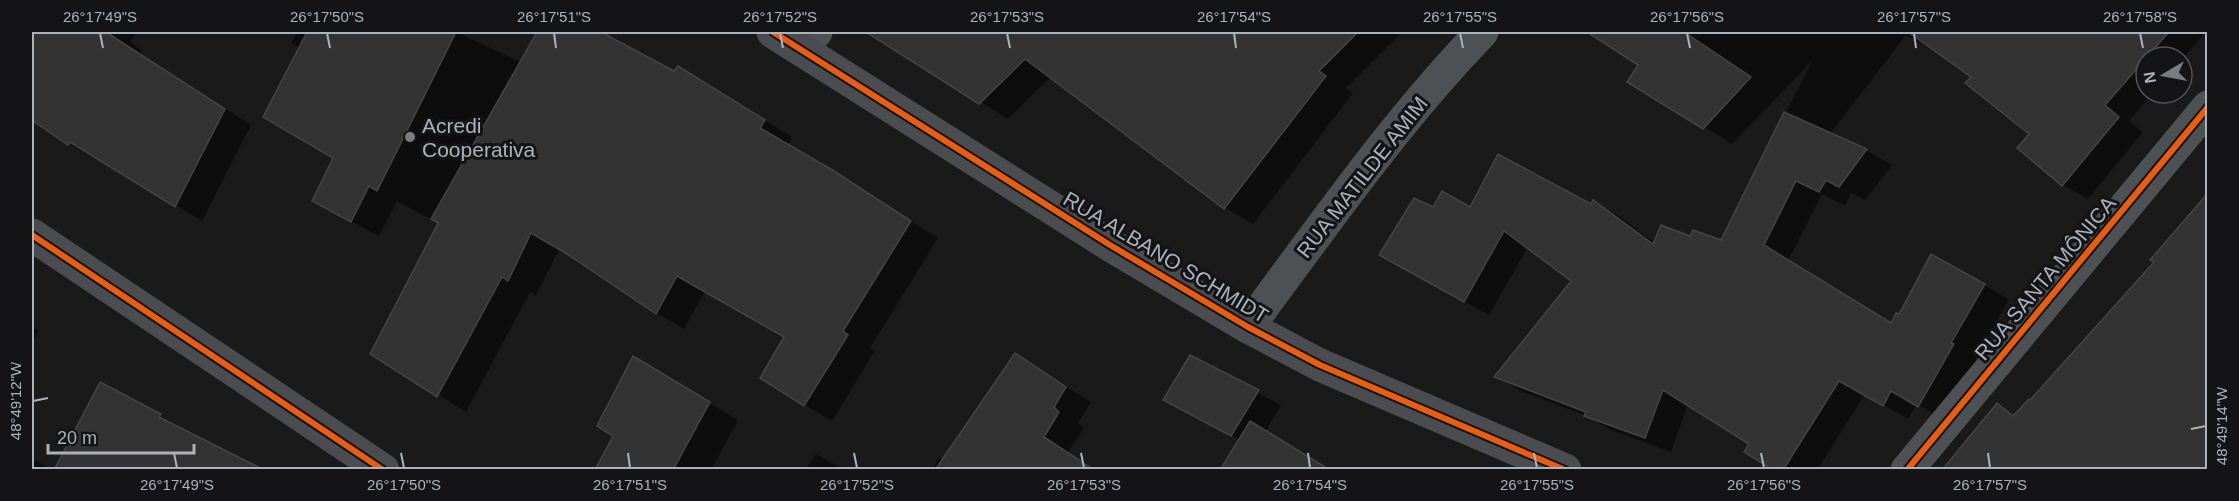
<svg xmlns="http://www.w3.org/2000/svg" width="2239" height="501" viewBox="0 0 2239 501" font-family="Helvetica,sans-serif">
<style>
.shadow{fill:#0007}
.building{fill:#333334;stroke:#424446;stroke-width:1.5}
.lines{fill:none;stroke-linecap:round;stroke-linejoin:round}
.minor{stroke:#4e5153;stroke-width:33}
.major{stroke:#4b4c4f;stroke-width:33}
.cycleway-casing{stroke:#141416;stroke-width:10}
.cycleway{stroke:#e95d12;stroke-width:6}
.ticks{fill:none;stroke:#abb3ba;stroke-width:2}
.poi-dot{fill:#787d82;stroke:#141416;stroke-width:2}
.labels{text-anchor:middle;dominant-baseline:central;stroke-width:6;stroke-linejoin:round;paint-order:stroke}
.poi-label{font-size:21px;fill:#abb3ba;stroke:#141416;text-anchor:start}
.street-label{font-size:21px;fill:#abb3ba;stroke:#141416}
.neatline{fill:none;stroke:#abb3ba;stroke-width:2}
.ticks-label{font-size:15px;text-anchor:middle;fill:#abb3ba}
</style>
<rect width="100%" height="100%" fill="#1a1a1a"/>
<g class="shadow">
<polygon points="32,32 137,32 130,42 142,51 141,54 251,125 202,221 97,157 96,159 69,144 32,118"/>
<polygon points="298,32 456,32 521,62 538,32 598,32 675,73 706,83 792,137 787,145 862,189 938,238 870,348 874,352 832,421 805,405 786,337 705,291 684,329 657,313 560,248 536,295 530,292 466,412 372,354 439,224 397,201 379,236 342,217 335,157 300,48 291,43"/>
<polygon points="902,32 1402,32 1346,88 1353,93 1253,224 1225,208 1051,77 1008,119 905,55"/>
<polygon points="1590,32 2206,32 2182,59 2182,57 2146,57 2146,93 2153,93 2129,121 2143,132 2088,199 2063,185 2020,148 2031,134 1973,76 1931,46 1930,49 1906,35 1830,134 1867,151 1892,165 1865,200 1851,193 1845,206 1822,194 1788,261 1892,325 1984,285 2009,299 1976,359 1978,360 1944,420 1917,404 1908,419 1865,394 1817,470 1775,470 1751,443 1688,404 1671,452 1611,430 1587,416 1521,391 1496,376 1574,281 1528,247 1489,315 1406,269 1433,209 1591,206 1594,202 1619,216 1655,243 1691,238 1721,241 1812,61 1732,144 1704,127 1640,64"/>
<polygon points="32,326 39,331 32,343"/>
<polygon points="1015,355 1091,402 1078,423 1084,428 1068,452 1094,470 932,470 939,458 944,460"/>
<polygon points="1190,357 1281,405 1265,432 1240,440 1188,413"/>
<polygon points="662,375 738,420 711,470 596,470"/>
<polygon points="101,384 184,429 56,470"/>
<polygon points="816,454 841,468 843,470 805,470"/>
<polygon points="32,459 40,463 51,470 32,470"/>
</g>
<g class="building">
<polygon points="32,32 106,32 225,109 175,207 70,142 68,145 32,120"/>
<polygon points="307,32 456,32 377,191 369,186 351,222 312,201 333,158 263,117"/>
<polygon points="537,32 601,32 674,71 678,66 765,120 760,128 834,171 911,221 843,331 848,335 804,406 760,378 784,337 677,276 656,314 567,254 531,233 508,281 502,277 437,397 370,354 438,223 431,219"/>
<polygon points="866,32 1358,32 1319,71 1326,76 1224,209 1025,59 979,104"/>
<polygon points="1587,32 1684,32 1751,77 1703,129 1627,82 1638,65"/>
<polygon points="1908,32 2169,32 2105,105 2119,117 2062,186 2017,148 2029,134 1965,83 1971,77"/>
<polygon points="1784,112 1867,149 1839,187 1826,180 1819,192 1796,181 1764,245 1891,323 1896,313 1899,314 1931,254 1985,284 1951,343 1954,344 1918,407 1891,391 1883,406 1839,381 1783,470 1773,470 1744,452 1749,444 1663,390 1645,438 1584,416 1586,412 1494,377 1571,281 1504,231 1464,302 1379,255 1414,198 1433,207 1442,191 1470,207 1498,154 1591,204 1593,200 1653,244 1661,225 1690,236 1693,230 1721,240"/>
<polygon points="2208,193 2208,470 1942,470 1997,403 2013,416 2029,399 2030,400 2154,262 2150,260"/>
<polygon points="1015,353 1066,387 1054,407 1059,412 1044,437 1094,470 935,470"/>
<polygon points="1190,355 1259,390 1231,436 1163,400"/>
<polygon points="633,356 710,402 673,470 595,470 613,436 597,426"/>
<polygon points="100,382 161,414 159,417 264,470 54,470"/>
<polygon points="1250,421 1330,470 1220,470"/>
</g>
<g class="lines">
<g class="minor">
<polyline points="799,48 816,32"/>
<path d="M1248 327C1323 226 1395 122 1482 32"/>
<polyline points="1907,470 2208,107"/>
</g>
<g class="major">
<polyline points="773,32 1110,245 1248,327 1320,365 1565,470"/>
<polyline points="32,235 383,470"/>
</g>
<g class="cycleway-casing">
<g id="cycleway">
<polyline points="773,32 1110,245 1248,327 1320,365 1565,470"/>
<polyline points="32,235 383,470"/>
<polyline points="1907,470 2208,107"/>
</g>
</g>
<use href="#cycleway" class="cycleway"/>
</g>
<path class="ticks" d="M100 33 103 48M327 33 330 48M554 33 556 48M780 33 783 48M1007 33 1010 48M1234 33 1236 48M1460 33 1463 48M1687 33 1690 48M1914 33 1916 48M2140 33 2143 48M33 401 48 398M2191 429 2206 426M174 453 177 468M401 453 404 468M628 453 630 468M854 453 857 468M1081 453 1084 468M1308 453 1310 468M1534 453 1537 468M1761 453 1764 468M1988 453 1990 468"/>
<circle class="poi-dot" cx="410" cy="137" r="6"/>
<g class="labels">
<g class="poi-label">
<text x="422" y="125">Acredi<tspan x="422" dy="24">Cooperativa</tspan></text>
</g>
<g class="street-label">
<text transform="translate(1362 177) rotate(-52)">RUA MATILDE AMIM</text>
<text transform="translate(1166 257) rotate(31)">RUA ALBANO SCHMIDT</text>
<text transform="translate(2045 278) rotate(-50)">RUA SANTA MÔNICA</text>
</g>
</g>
<rect width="2239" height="501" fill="none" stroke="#141416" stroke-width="66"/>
<g transform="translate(2164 75) rotate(260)"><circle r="28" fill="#141416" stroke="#505458" stroke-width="1.5"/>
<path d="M0-4.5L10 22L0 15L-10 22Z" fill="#787d82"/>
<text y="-9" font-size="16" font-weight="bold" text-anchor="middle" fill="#abb3ba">N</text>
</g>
<path d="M48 444v9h146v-9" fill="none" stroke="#abb3ba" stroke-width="3"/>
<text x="57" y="444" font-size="18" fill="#abb3ba" stroke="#141416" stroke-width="4.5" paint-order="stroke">20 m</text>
<rect x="33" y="33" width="2173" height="435" class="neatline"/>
<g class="ticks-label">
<text x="100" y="22">26°17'49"S</text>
<text x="327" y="22">26°17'50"S</text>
<text x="554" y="22">26°17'51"S</text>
<text x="780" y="22">26°17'52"S</text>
<text x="1007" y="22">26°17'53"S</text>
<text x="1234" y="22">26°17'54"S</text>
<text x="1460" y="22">26°17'55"S</text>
<text x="1687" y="22">26°17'56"S</text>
<text x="1914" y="22">26°17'57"S</text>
<text x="2140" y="22">26°17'58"S</text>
<text transform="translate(16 401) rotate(-90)" y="5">48°49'12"W</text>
<text transform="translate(2222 426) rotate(-90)" y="5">48°49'14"W</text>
<text x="177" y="490">26°17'49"S</text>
<text x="404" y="490">26°17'50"S</text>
<text x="630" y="490">26°17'51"S</text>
<text x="857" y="490">26°17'52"S</text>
<text x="1084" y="490">26°17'53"S</text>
<text x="1310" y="490">26°17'54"S</text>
<text x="1537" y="490">26°17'55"S</text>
<text x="1764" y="490">26°17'56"S</text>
<text x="1990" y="490">26°17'57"S</text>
</g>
</svg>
